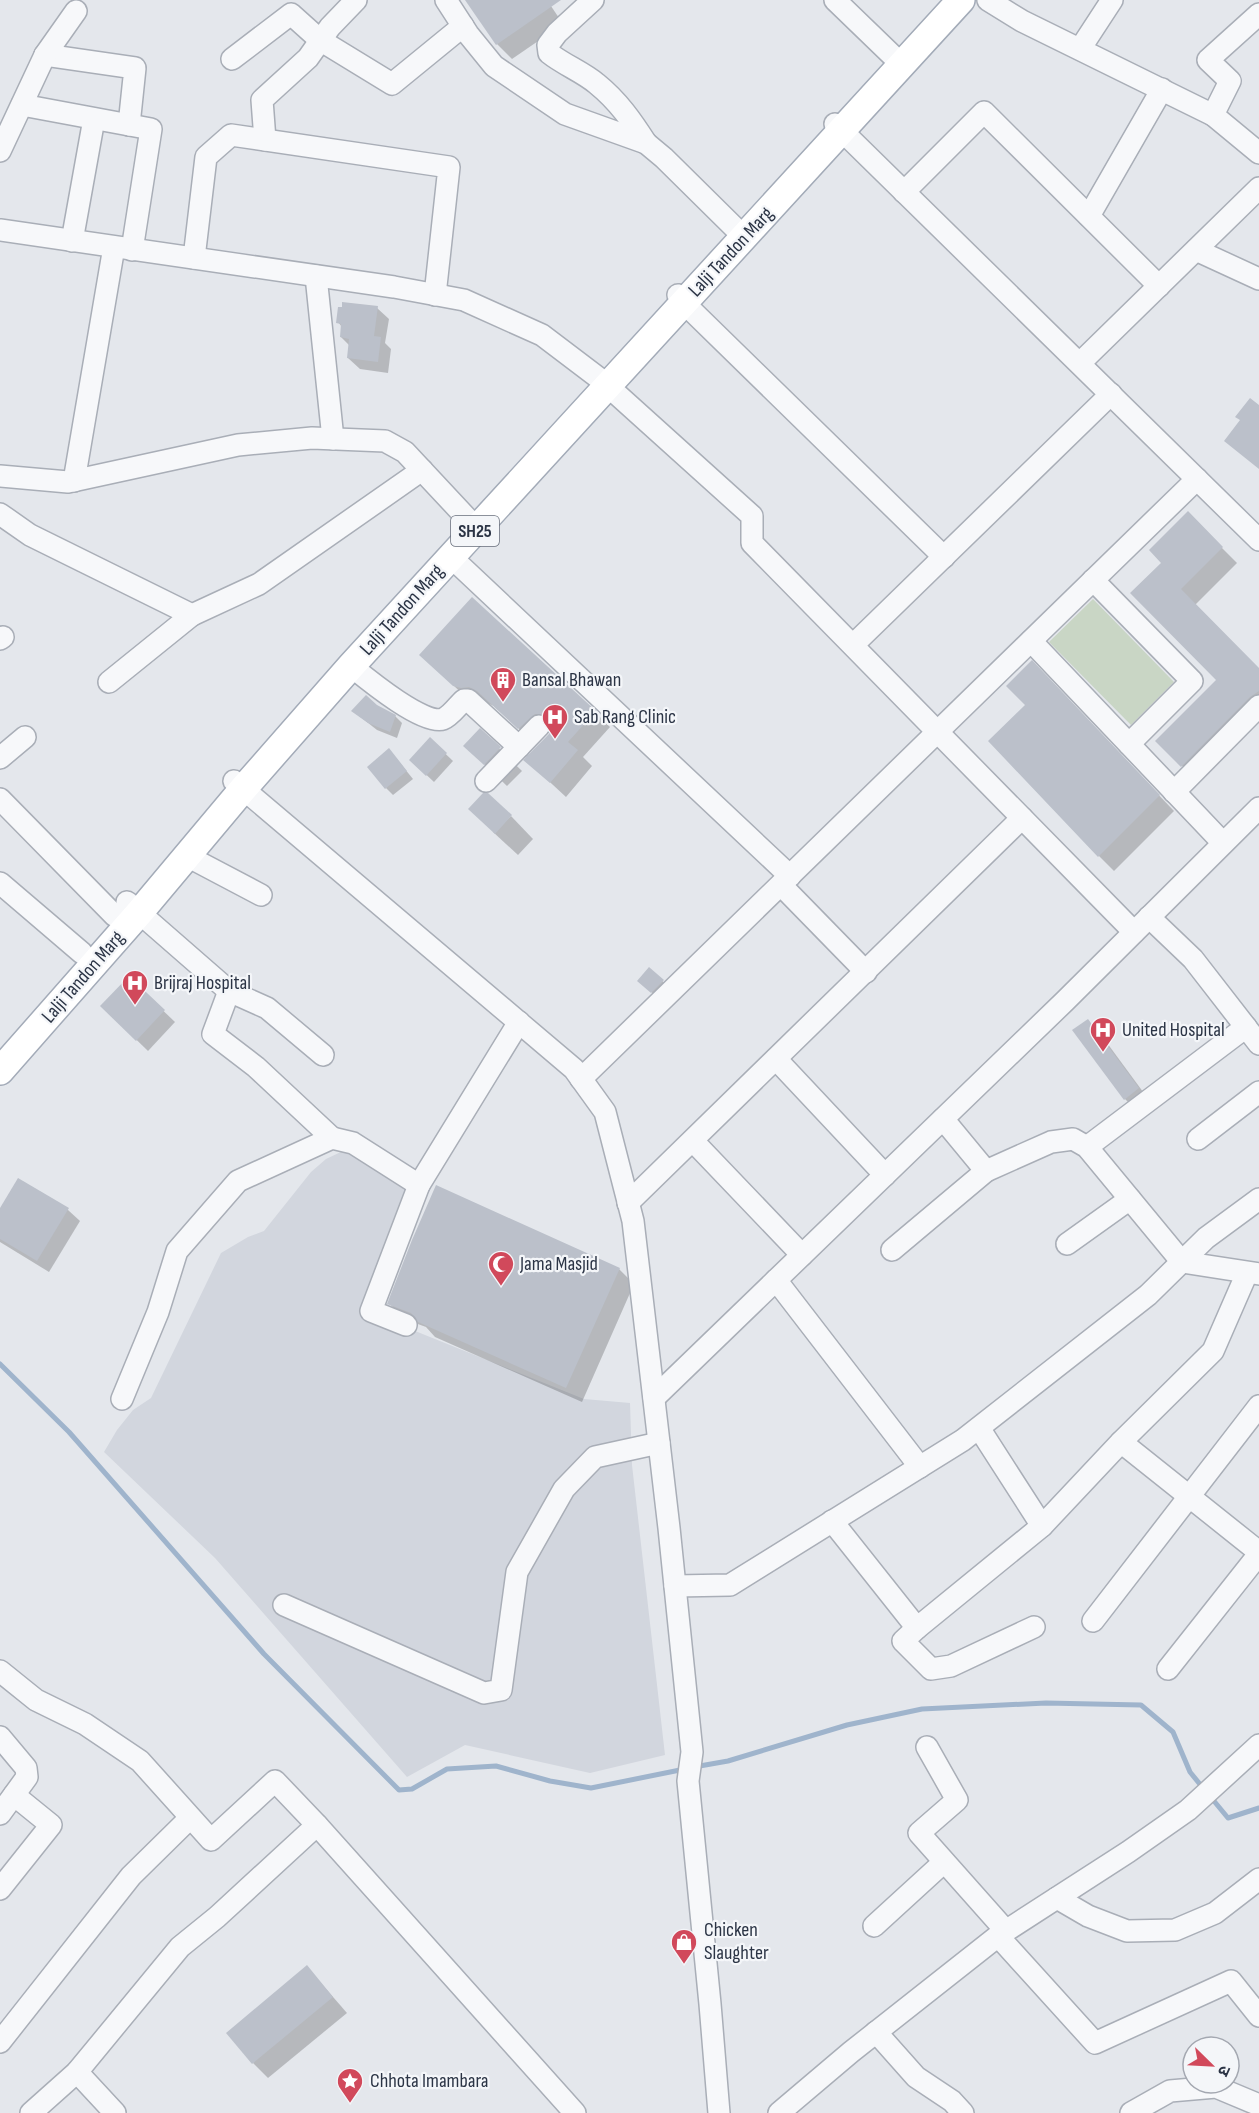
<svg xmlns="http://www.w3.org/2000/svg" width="1259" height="2113" viewBox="0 0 1259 2113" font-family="'Sofia Sans Condensed','Noto Sans Devanagari',sans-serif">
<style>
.built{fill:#d2d6de}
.green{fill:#c9d6c5}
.shadow{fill:#0003}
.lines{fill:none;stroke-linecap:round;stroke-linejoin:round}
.stream{stroke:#9fb4cc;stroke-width:5}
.building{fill:#bbc0ca}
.minor-casing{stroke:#a9aeb7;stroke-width:24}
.major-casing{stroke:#a3abb8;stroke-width:30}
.minor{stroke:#f7f8fa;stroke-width:21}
.major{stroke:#fff;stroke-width:27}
.labels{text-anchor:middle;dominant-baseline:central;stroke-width:4.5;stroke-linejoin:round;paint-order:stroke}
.shield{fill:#f4f6f9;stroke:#676e7b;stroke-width:1.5}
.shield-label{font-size:18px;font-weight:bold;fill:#2b3445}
.street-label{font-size:20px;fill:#2b3445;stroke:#f4f6f9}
.poi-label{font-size:20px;fill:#2b3445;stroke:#f4f6f9;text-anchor:start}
</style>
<rect width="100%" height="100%" fill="#e4e7ec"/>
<polygon class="built" points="345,1150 426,1193 373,1314 584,1399 630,1403 632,1465 665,1755 590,1773 465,1745 407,1777 215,1558 104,1452 117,1430 133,1410 151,1398 221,1253 248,1237 264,1231 311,1172 326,1159"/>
<polygon class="green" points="1093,599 1174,682 1131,725 1049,642"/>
<g class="shadow">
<polygon points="467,0 547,0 563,24 512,59 497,44"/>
<polygon points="377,308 389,319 385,343 391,349 388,373 360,369 348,358 350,346 341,337 342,327 338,322"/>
<polygon points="1188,514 1237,563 1195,605 1259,670 1259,718 1197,781 1158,741 1218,680 1163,563"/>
<polygon points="437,670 595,712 610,727 583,757 592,766 566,797 526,760 553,730 551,729 535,743 494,706 485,702 470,701"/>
<polygon points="1047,678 1174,811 1114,871 1099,856 1027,706"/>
<polygon points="377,706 395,716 402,723 397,738 377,730 353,711"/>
<polygon points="480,730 522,771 507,786 465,746"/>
<polygon points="430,739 453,761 434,782 418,767"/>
<polygon points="396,758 413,779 393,795 386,788"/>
<polygon points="511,816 533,839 518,855 493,832"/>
<polygon points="649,969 670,988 659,999 647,988"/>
<polygon points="129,978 175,1022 148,1051 113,1017"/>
<polygon points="1088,1021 1099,1032 1149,1100 1136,1110 1125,1099"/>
<polygon points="18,1180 68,1210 80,1221 49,1272 0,1242 0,1211"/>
<polygon points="619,1269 634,1284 582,1402 435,1337 426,1327 404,1319 389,1303"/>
<polygon points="307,1967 347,2013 268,2078 253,2063"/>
</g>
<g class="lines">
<g class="stream">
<polyline points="0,1364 69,1432 264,1654 399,1790 412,1789 447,1769 496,1766 550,1781 591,1788 685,1769"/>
<polyline points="694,1767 728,1761 847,1725 922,1709 1046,1703 1141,1705 1173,1732 1190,1772 1203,1788"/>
<polyline points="1209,1795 1228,1818 1259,1808"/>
</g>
</g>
<g class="building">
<polygon points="465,0 561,0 496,45"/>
<polygon points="342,302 378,306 374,336 381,337 378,362 347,358 349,339 340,337 341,324 336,323 338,307 342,307"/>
<polygon points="1250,398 1259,405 1259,469 1224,441 1240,420 1235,417"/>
<polygon points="1188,511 1223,547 1181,589 1259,668 1259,691 1250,697 1181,767 1155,741 1216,680 1130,593 1161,563 1149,550"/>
<polygon points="472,597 596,711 568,742 578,750 550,783 523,760 549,734 551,728 548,717 543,714 535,714 518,729 477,691 469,687 461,688 453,686 419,655"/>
<polygon points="1032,660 1160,795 1098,857 988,741 1025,705 1006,686"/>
<polygon points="366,695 377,705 396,715 390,732 368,723 351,711"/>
<polygon points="480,728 501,747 484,765 463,746"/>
<polygon points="430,737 447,753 426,776 409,760"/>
<polygon points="389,748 407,771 385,789 367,767"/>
<polygon points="483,793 488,793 512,815 495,834 468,809"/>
<polygon points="649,967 664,980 651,993 637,981"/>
<polygon points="129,976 165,1010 136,1041 100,1006"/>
<polygon points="1088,1019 1139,1088 1124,1100 1072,1030"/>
<polygon points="18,1178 69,1208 37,1261 0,1239 0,1208"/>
<polygon points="436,1185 620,1268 566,1388 418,1322 411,1313 387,1304 412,1240"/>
<polygon points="307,1965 333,1997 252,2064 226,2033"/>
</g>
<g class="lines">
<g class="minor-casing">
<g id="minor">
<polyline points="446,0 468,34 494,66 565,114 646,143 664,158 744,237"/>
<path d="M593 0 557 33 548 45 549 53C564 65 583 72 597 84 618 101 632 121 646 143"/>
<polyline points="835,0 895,58"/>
<polyline points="988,0 1022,21 1213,115 1259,153"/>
<polyline points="1080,49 1112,0"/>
<polyline points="45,55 135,68 129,125"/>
<polyline points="232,59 291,14 320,40 392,84 463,26"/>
<polyline points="22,105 151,129 132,250"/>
<polyline points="1213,115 1230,81 1208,60 1259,14"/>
<polyline points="835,124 1259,540"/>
<polyline points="265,140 262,100 308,58 330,27 356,0"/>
<polyline points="0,151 45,55 76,11"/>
<polyline points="904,192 984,112 1159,286"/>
<polyline points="1089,216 1162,89"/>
<polyline points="0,230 394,287 464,300 542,335 600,379 752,516 752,543 1134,932"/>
<polyline points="72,241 94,119"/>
<polyline points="1196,250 1259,279"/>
<polyline points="194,258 206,157 231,135 449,167 435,295"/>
<polyline points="316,276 333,439"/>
<polyline points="678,295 684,303 944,557"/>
<polyline points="1080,363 1259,188"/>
<polyline points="0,476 68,482 238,445 312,438 385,441 405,452 477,529"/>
<polyline points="74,481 114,247"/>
<polyline points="0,514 30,535 192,615 259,584 422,470"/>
<polyline points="451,557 790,876"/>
<polyline points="1093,580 1192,681 1129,744"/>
<polyline points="0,639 3,637"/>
<polyline points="1031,641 1223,843"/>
<polyline points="853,645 1111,394"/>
<path d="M351 666C367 679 424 726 443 719 451 716 458 705 464 700H468L519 747"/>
<polyline points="109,682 192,615"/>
<polyline points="0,758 25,737"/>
<polyline points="234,781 574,1069 605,1112 633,1221 669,1528 692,1752 688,1781 710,2004 719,2113"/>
<polyline points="486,781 539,726"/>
<polyline points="1174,792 1259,706"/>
<polyline points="0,799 115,916"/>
<polyline points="187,856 261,895"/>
<polyline points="0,883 82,953"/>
<polyline points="781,885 866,972"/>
<polyline points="127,902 229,991 267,1008 323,1055"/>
<polyline points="1149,917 1193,959 1259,1044"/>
<polyline points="229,991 213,1034 256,1067 332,1138"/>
<polyline points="776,1059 885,1175"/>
<polyline points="581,1079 1197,479"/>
<polyline points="943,1119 986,1171 1051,1142 1073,1139 1087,1147 1182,1262 1259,1274"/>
<polyline points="1198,1139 1259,1092"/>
<polyline points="693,1141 802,1255"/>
<polyline points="1087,1147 1246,1027"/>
<polyline points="628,1203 1022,818"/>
<polyline points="1067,1244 1130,1199"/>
<polyline points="892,1250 986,1171"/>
<polyline points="776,1280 920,1467"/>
<polyline points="406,1325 371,1311 419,1185"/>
<polyline points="654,1398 1065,1001 1259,808"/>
<polyline points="122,1399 158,1312 177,1251 238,1181 332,1138 353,1143 419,1185 519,1022"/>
<polyline points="979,1428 1042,1526"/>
<polyline points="1121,1442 1259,1552"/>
<polyline points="832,1521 917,1628 1042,1526 1121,1442 1213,1351 1247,1273"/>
<polyline points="675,1586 730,1585 963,1440 1148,1295 1206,1238 1259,1199"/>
<polyline points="284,1605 484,1693 501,1690 517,1572 564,1489 595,1457 659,1443"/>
<polyline points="1093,1621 1259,1406"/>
<polyline points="917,1628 903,1641 931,1669 951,1666 1034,1627"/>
<polyline points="1168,1669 1259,1554"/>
<polyline points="0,1671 36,1700 85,1724 140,1761 211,1840 275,1781 317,1825 575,2113"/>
<polyline points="0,1737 26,1768 27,1777 0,1814"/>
<polyline points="927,1747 957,1800 919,1833 1006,1931"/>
<polyline points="0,1889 51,1825 14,1795"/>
<polyline points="1057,1898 1088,1916 1127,1931 1175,1930 1215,1913 1259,1879"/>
<polyline points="874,1926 944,1862"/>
<polyline points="998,1936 1095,2043 1231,1981 1259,2016"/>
<polyline points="876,2032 916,2077 952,2101 963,2113"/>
<polyline points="0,2042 131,1876 190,1818"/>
<polyline points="77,2072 115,2113"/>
<polyline points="31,2113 77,2072 180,1947 217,1917 317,1825"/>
<polyline points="779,2113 851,2052 998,1936 1128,1852 1188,1810 1259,1745"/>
<polyline points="1131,2113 1170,2091 1216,2087 1259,2105"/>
</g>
</g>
<g class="major-casing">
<polyline id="major" points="0,1071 139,913 243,789 351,666 961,0"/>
</g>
<use href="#minor" class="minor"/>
<use href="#major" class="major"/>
</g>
<defs>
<g id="building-pin" transform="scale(1.35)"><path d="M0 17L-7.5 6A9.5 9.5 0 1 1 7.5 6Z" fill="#d1495b" stroke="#f4f6f9"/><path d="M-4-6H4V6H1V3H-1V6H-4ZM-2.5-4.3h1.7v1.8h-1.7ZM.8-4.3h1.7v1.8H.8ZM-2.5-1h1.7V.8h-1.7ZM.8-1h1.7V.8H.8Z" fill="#fff"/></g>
<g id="hospital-pin" transform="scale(1.35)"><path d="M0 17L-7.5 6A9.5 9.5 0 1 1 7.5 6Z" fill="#d1495b" stroke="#f4f6f9"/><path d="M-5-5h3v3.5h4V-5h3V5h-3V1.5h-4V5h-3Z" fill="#fff"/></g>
<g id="mosque-pin" transform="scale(1.35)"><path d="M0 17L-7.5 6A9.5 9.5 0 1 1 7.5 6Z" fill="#d1495b" stroke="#f4f6f9"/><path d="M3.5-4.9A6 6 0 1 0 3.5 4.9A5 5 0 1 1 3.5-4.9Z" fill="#fff"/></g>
<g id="shop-pin" transform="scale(1.35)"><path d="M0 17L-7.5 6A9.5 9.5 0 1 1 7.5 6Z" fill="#d1495b" stroke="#f4f6f9"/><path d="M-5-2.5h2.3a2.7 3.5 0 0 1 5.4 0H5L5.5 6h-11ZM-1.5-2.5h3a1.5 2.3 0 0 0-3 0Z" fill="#fff"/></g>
<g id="sight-pin" transform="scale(1.35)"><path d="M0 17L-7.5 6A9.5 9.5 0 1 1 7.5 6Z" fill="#d1495b" stroke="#f4f6f9"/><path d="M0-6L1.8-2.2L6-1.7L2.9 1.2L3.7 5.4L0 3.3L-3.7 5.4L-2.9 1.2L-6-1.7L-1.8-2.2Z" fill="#fff"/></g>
</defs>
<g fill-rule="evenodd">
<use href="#building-pin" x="503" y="680"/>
<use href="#hospital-pin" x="555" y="717"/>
<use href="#hospital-pin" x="135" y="983"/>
<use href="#hospital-pin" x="1103" y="1030"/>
<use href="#mosque-pin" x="501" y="1264"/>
<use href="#shop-pin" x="684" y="1942"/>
<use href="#sight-pin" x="350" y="2081"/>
</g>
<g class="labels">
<rect class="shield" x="451" y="516" width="48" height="30" rx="4.5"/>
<g class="shield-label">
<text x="475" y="531">SH25</text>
</g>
<g class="street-label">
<text transform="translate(731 252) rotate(-47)">Lalji Tandon Marg</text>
<text transform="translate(402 610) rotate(-48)">Lalji Tandon Marg</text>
<text transform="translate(83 977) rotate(-49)">Lalji Tandon Marg</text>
</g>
<g class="poi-label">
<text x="522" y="680">Bansal Bhawan</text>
<text x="574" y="717">Sab Rang Clinic</text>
<text x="154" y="983">Brijraj Hospital</text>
<text x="1122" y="1030">United Hospital</text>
<text x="520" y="1264">Jama Masjid</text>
<text x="704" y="1930">Chicken<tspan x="704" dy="23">Slaughter</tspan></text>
<text x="370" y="2081">Chhota Imambara</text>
</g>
</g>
<g transform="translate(1211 2065) rotate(114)"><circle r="28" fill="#f4f6f9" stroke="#a4a8b1" stroke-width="1.5"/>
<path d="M0-4.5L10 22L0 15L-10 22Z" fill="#d1495b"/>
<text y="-9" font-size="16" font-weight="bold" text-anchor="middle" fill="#2b3445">उ</text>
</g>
</svg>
